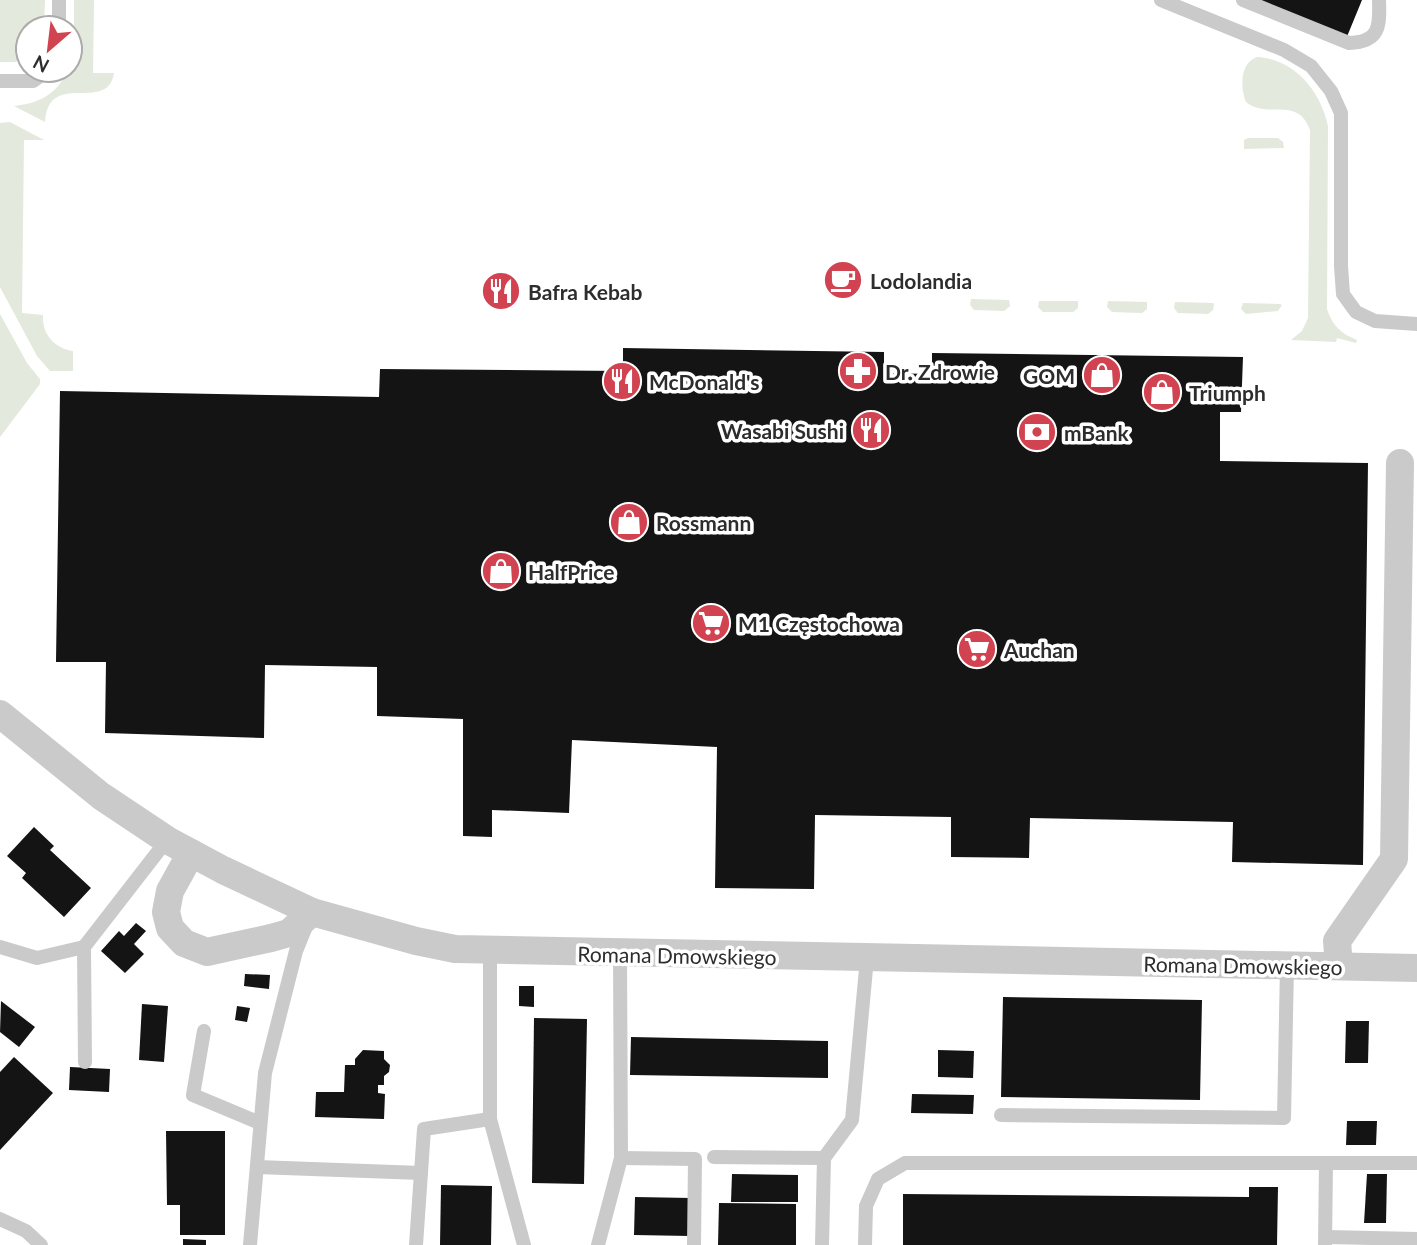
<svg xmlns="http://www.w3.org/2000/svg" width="1417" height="1245" viewBox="0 0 1417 1245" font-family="Lato,sans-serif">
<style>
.green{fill:#e3e9dc}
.building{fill:#141414}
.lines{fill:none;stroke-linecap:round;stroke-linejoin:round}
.lane{stroke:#cacaca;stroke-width:14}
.street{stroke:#cacaca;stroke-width:28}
.labels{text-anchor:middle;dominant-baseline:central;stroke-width:7;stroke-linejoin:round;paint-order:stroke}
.poi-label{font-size:21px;font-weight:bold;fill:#2d2d2d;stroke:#fff;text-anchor:start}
.street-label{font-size:21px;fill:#2d2d2d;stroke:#fff}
</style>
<rect width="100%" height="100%" fill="#fff"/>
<g class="green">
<polygon points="0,0 45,0 44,28 28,28 28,57 15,62 0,62"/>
<path d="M74 0H94L93 73H114C107 115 49 68 45 122L14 106C77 100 74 49 74 0Z"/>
<path d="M1257 57C1295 59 1321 92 1328 126L1327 309C1332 325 1341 334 1357 340L1356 343 1337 338 1336 342 1291 340 1302 331 1308 318 1310 130C1297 95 1268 120 1246 102 1240 87 1240 63 1257 57Z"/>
<path d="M10 122 44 140H24L22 313 43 315C42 334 54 348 73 351V371H50L37 356 0 287V123Z"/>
<polygon points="1248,138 1278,138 1283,142 1284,148 1244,149 1244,140"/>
<polygon points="971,299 1009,300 1010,306 1004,311 974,310 970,305"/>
<polygon points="1039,301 1078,301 1078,308 1073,312 1043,312 1038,307"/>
<polygon points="1108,301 1147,302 1147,309 1142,313 1112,312 1107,307"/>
<polygon points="1175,302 1213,303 1214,304 1213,310 1208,314 1178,313 1174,308"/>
<polygon points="1243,303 1280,304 1282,305 1278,311 1246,314 1241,309"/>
<polygon points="0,314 27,363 40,379 40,384 0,437"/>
</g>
<g class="building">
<polygon points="1252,0 1362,0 1346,39"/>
<polygon points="623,348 884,352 884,373 932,374 932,353 1243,357 1241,412 1220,412 1220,461 1368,463 1363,865 1232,862 1233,822 1030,818 1029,858 951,857 951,817 815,815 814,889 715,888 717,747 572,740 569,813 492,810 492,837 463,836 463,719 377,716 377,667 265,665 264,738 105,733 106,662 56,662 60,391 379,397 380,369 623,371"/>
<polygon points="34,827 54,846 50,850 91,888 64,917 22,878 26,873 7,856"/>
<polygon points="136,923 146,931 134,944 144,954 125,973 101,951 119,931 124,936"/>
<polygon points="245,974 270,975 269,989 244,986"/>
<polygon points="519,986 534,986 534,1007 519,1006"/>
<polygon points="1003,997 1202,1000 1200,1100 1001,1097"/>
<polygon points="1,1001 35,1027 19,1047 0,1032"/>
<polygon points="142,1004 168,1006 164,1062 139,1060"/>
<polygon points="237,1006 250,1008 247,1022 235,1020"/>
<polygon points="534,1018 587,1019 584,1184 532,1183"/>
<polygon points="1346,1021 1369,1021 1368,1063 1345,1063"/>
<polygon points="631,1037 828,1041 828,1078 630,1075"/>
<polygon points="363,1050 384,1051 384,1059 390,1065 389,1072 384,1076 384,1085 378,1085 378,1093 385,1094 384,1119 315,1117 316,1092 344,1092 345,1065 355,1065 355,1059"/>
<polygon points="938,1050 974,1051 973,1078 938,1077"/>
<polygon points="14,1057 53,1093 0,1150 0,1072"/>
<polygon points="70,1067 110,1069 109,1092 69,1090"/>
<polygon points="912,1094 974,1095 973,1114 911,1113"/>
<polygon points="1347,1121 1377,1121 1376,1145 1346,1145"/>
<polygon points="166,1131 225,1131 225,1235 180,1235 180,1205 167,1205"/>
<polygon points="732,1174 798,1175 798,1202 731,1202"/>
<polygon points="1367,1174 1387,1174 1386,1223 1364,1223"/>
<polygon points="441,1185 492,1186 491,1245 440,1245"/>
<polygon points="1249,1187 1278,1187 1277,1245 903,1245 903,1194 1249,1197"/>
<polygon points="635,1197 691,1198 690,1236 634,1235"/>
<polygon points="719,1203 796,1204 796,1245 718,1245"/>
<polygon points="183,1239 206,1240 206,1245 183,1245"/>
</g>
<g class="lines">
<g class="lane">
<polyline points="1161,0 1284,50 1311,66 1331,91 1341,113 1341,266 1343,294 1356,312 1375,321 1417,324"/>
<path d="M1243 0 1349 43C1380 42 1380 26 1379 0"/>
<polyline points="59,28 59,0"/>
<polyline points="0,81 33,81 48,70"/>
<polyline points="0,947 37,958 84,947"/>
<polyline points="490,952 490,1119 524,1245"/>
<polyline points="204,1031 193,1095 260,1123"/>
<polyline points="85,1062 84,947 167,840"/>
<polyline points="1001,1115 1284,1118 1287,966"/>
<polyline points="714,1157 824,1158"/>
<polyline points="621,1158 695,1159 694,1245"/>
<polyline points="257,1167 421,1173"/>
<polyline points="0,1219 26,1231 41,1245"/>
<polyline points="1327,1237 1417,1239"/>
<polyline points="250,1245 265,1073 296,951 307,924"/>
<polyline points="416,1245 424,1129 490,1119"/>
<polyline points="598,1245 621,1158 620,954"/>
<polyline points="822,1245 824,1158 852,1120 867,958"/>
<polyline points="865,1245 866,1206 878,1179 905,1163 1417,1163"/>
<polyline points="1325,1245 1326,1163"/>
</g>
<g class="street">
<polyline points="0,714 101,796 167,840 223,870 312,912 416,941 455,949 1417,968"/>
<polyline points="191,853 170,891 166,912 170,928 184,943 207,952 271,938 289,933 312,912"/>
<polyline points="1339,966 1337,941 1394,859 1400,463"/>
</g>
</g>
<defs>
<g id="cafe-disc" transform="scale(2.0125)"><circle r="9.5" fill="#d14350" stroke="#fff"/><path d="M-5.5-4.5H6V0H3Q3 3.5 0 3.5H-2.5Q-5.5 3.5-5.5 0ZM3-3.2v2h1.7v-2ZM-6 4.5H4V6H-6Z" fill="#fff"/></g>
<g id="restaurant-disc" transform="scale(2.0125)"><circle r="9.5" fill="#d14350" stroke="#fff"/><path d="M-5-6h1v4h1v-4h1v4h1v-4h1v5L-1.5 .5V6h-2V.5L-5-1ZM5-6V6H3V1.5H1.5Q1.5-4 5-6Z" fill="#fff"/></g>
<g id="pharmacy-disc" transform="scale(2.0125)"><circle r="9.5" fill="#d14350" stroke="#fff"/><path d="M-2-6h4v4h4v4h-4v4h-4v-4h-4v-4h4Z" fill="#fff"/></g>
<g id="shop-disc" transform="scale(2.0125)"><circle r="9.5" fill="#d14350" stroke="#fff"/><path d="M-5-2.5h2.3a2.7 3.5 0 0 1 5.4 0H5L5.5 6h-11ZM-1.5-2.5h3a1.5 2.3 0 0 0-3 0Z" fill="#fff"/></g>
<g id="bank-disc" transform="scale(2.0125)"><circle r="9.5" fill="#d14350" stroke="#fff"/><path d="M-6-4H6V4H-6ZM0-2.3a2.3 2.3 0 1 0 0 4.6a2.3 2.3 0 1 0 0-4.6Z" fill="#fff"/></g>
<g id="supermarket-disc" transform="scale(2.0125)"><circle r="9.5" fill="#d14350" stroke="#fff"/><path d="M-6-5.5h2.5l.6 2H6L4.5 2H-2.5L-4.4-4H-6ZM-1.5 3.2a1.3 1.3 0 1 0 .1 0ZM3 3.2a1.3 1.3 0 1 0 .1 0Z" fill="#fff"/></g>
</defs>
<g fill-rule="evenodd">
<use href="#cafe-disc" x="843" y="280"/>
<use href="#restaurant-disc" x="501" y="291"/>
<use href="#pharmacy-disc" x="858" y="371"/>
<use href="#shop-disc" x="1102" y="375"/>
<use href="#restaurant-disc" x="622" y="381"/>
<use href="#shop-disc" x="1162" y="392"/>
<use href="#restaurant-disc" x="871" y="430"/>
<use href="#bank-disc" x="1037" y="432"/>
<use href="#shop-disc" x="629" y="522"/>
<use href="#shop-disc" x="501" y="571"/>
<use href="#supermarket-disc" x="711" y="623"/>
<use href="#supermarket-disc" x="977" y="649"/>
</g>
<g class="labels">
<g class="poi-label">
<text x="870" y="280">Lodolandia</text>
<text x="528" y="291">Bafra Kebab</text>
<text x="885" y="371">Dr. Zdrowie</text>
<text x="1075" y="375" text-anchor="end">GOM</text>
<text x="649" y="381">McDonald's</text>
<text x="1189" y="392">Triumph</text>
<text x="844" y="430" text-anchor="end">Wasabi Sushi</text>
<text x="1064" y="432">mBank</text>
<text x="656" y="522">Rossmann</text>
<text x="528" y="571">HalfPrice</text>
<text x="738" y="623">M1 Częstochowa</text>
<text x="1004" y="649">Auchan</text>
</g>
<g class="street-label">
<text transform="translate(677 955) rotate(1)">Romana Dmowskiego</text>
<text transform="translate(1243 965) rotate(1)">Romana Dmowskiego</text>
</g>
</g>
<g transform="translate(49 49) rotate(208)"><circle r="33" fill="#ffffff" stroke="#ababab" stroke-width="2"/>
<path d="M0-5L12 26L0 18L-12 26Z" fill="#d14350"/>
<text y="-10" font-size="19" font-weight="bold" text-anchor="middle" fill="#2d2d2d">N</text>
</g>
</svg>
